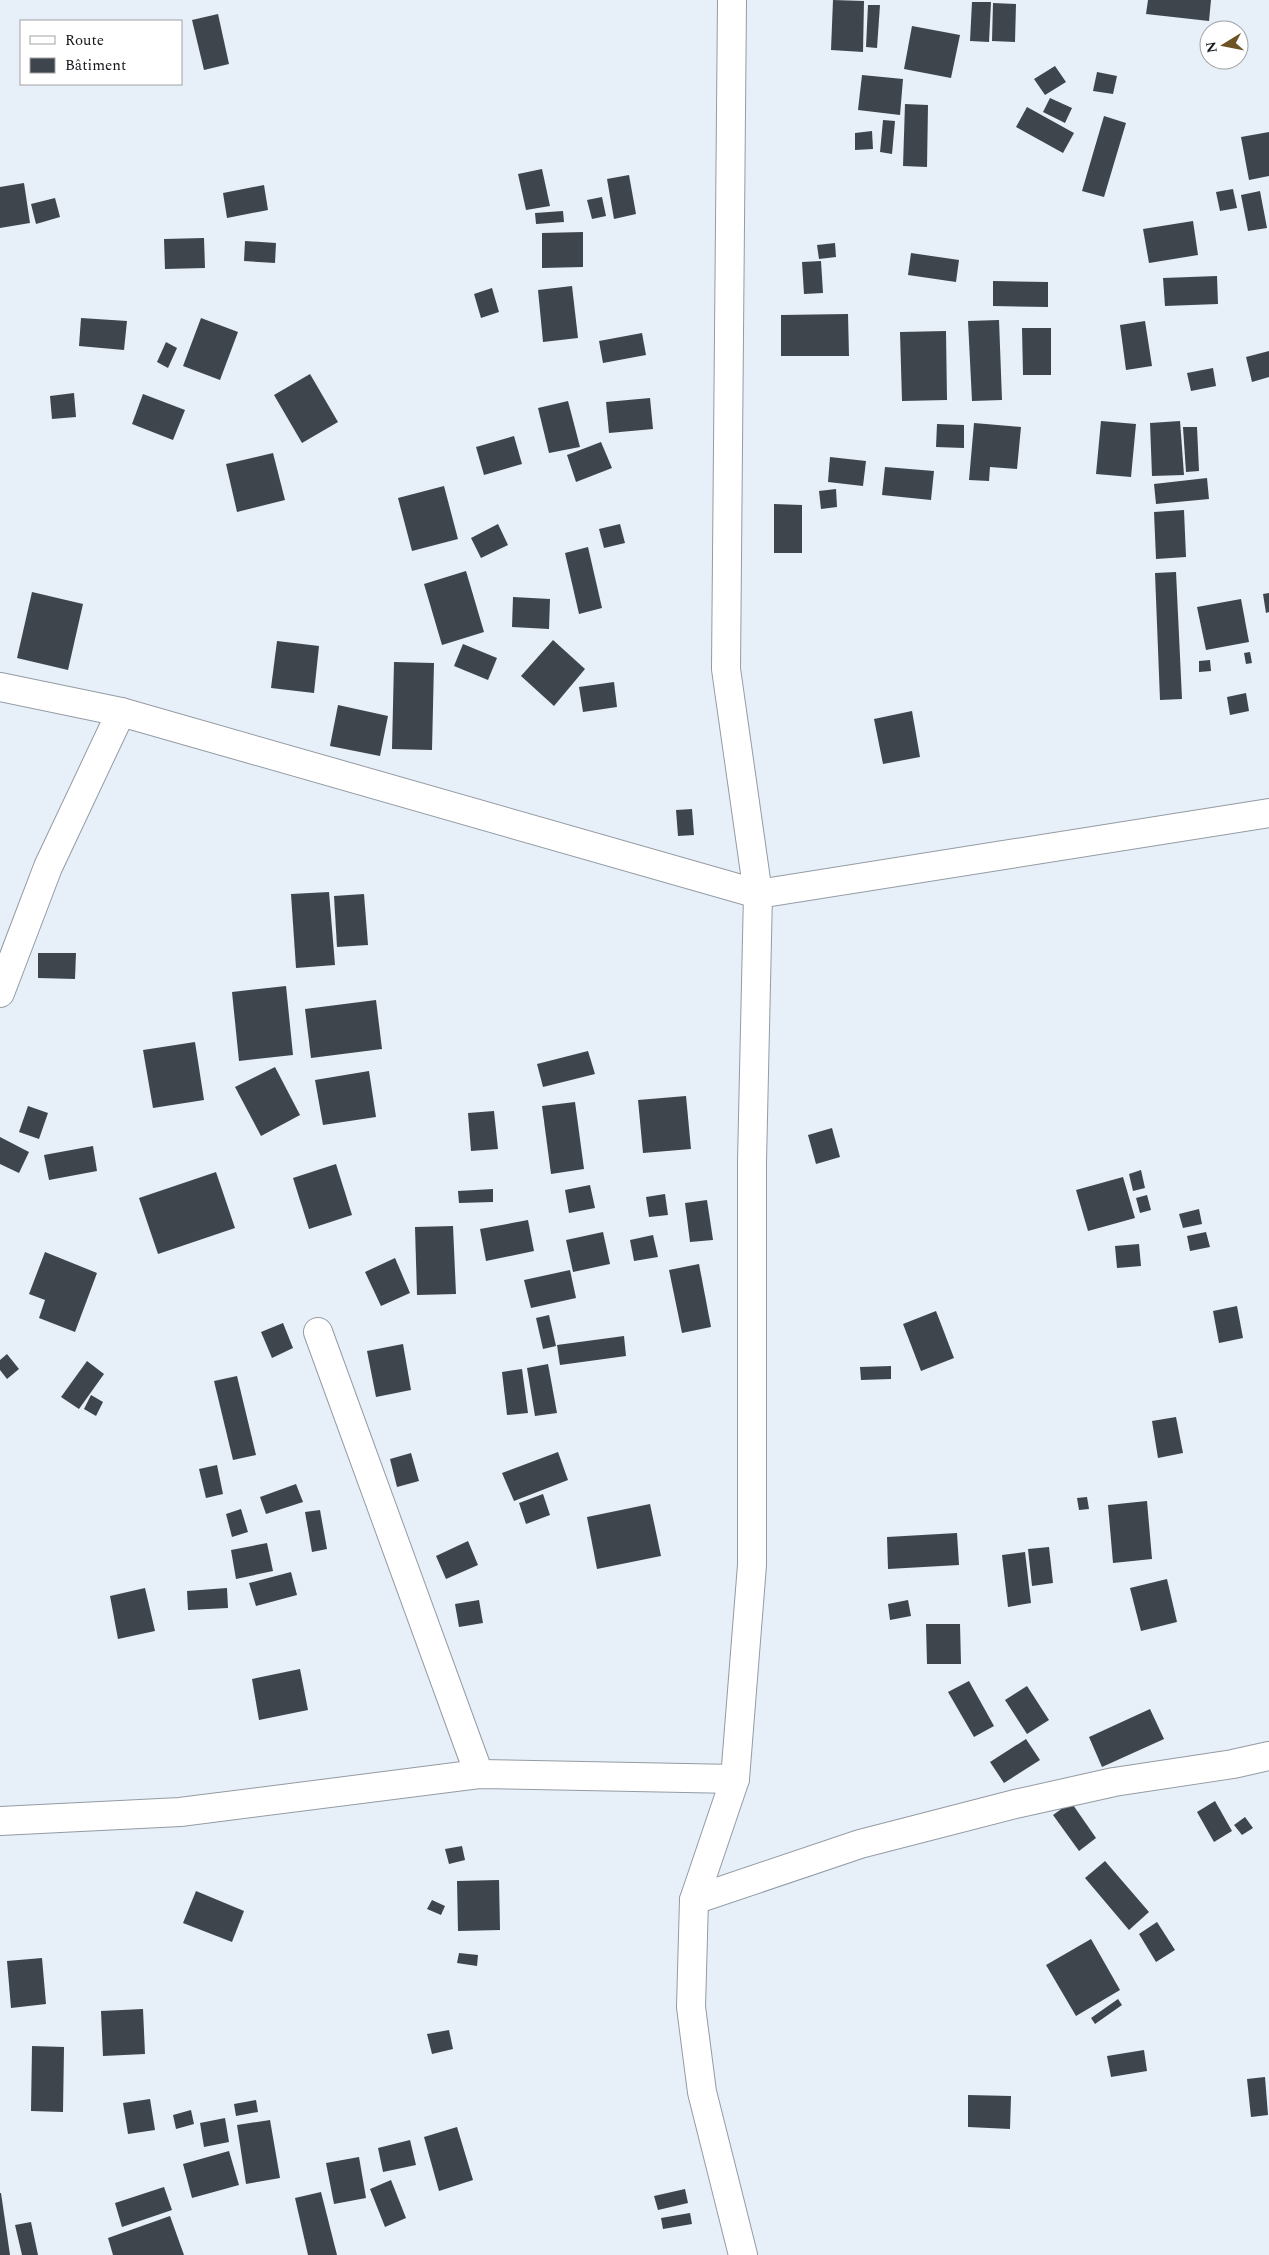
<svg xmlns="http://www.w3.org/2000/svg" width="1269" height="2255" viewBox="0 0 1269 2255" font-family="Spectral,serif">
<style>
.building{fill:#3f454c}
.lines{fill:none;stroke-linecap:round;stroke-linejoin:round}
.street-casing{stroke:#949ba3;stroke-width:30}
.street{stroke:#fff;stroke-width:28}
</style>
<rect width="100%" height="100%" fill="#e7eff8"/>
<g class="building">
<polygon points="833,0 864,1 863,52 831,50"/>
<polygon points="1148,0 1211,0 1209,21 1146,14"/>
<polygon points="972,2 991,2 989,42 970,41"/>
<polygon points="993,3 1016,4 1015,42 992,41"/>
<polygon points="868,5 880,5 877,48 866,47"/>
<polygon points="218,14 229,64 204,70 192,20"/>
<polygon points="912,26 960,35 951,78 904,69"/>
<polygon points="1055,66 1066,82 1045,95 1034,79"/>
<polygon points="1097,72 1117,76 1113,94 1093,91"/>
<polygon points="862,75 903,79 900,115 858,110"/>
<polygon points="1050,98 1072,108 1065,123 1043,112"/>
<polygon points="905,104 928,105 927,167 903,166"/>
<polygon points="1027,107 1074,133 1063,153 1016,127"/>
<polygon points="1104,116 1126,123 1104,197 1082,191"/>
<polygon points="883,120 895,121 892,154 880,152"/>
<polygon points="872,131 873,149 855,150 855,133"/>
<polygon points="1269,132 1269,176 1249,180 1241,137"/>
<polygon points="542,169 550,206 526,210 518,174"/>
<polygon points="629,175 636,214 614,219 607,179"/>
<polygon points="24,183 30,223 0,228 0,187"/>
<polygon points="264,185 268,210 227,218 223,193"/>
<polygon points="1233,189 1237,208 1220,211 1216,192"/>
<polygon points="1260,191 1267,228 1248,231 1241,195"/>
<polygon points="602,197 606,216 592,219 587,200"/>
<polygon points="55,198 60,217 36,224 31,204"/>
<polygon points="563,211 564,222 536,224 535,213"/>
<polygon points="1193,221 1198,255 1149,263 1143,229"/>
<polygon points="583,232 583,267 542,268 542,233"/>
<polygon points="204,238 205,268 165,269 164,239"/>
<polygon points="245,241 276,243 275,263 244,261"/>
<polygon points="835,243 836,257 819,259 817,245"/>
<polygon points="911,253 959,260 956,282 908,275"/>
<polygon points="821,261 823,293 804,294 802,262"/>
<polygon points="1217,276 1218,304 1165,306 1163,278"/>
<polygon points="993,281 1048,282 1048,307 993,306"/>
<polygon points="572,286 578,338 543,342 538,290"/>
<polygon points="492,288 499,312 481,318 474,294"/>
<polygon points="848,314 849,356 781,356 781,315"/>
<polygon points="81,318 127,321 124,350 79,346"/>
<polygon points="201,318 238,332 220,380 183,366"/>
<polygon points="999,320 1002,400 972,401 968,321"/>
<polygon points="1145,321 1152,366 1126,370 1120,325"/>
<polygon points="1022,328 1051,328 1051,375 1023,375"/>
<polygon points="946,331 947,400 902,401 900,332"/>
<polygon points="642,333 646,355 603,363 599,341"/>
<polygon points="166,342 177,348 168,368 157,362"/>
<polygon points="1269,351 1269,377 1252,382 1246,357"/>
<polygon points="1213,368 1216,386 1191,391 1187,373"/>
<polygon points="310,374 338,422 302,443 274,395"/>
<polygon points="74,393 76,417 52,419 50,396"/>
<polygon points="143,394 185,410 173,440 132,424"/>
<polygon points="650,398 653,429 609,433 606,402"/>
<polygon points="568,401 580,447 549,453 538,408"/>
<polygon points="1101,421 1136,424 1131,477 1096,474"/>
<polygon points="1180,421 1184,475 1152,476 1150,423"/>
<polygon points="974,423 1021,427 1017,469 990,467 989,481 969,480"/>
<polygon points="937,424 964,425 964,448 936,447"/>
<polygon points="1183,427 1197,427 1199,471 1186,472"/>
<polygon points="514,436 522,464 484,475 476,447"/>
<polygon points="601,442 612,468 576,482 567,455"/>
<polygon points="273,453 285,500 237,512 226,464"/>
<polygon points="830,457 866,461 863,486 828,482"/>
<polygon points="885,467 934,471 931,500 882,495"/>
<polygon points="1207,478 1209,499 1156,504 1154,484"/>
<polygon points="444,486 458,539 412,551 398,498"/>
<polygon points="836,489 837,507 821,509 819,491"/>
<polygon points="774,504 802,505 802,553 774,553"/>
<polygon points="1184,510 1186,557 1156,559 1154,512"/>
<polygon points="498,524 508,545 481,558 471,538"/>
<polygon points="620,524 625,543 604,548 599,529"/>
<polygon points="588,547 602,608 579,614 565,553"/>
<polygon points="466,571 484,632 442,645 424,584"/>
<polygon points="1176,572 1182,699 1160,700 1155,573"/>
<polygon points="32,592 83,604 68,670 17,658"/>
<polygon points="1269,593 1269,612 1266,613 1263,594"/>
<polygon points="513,597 550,599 549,629 512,627"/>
<polygon points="1241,599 1249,642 1206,650 1197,607"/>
<polygon points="553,640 585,669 554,706 521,676"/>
<polygon points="277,641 319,646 314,693 271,688"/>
<polygon points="463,644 497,658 488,680 454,666"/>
<polygon points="1250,652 1252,663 1246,664 1244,653"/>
<polygon points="1210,660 1211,671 1199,672 1199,661"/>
<polygon points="394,662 434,663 432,750 392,749"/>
<polygon points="614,682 617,707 583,712 579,687"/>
<polygon points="1246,693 1249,711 1230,715 1227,697"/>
<polygon points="338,705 388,716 380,756 330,746"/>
<polygon points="912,711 920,757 883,764 874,719"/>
<polygon points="692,809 694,835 678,836 676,810"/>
<polygon points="329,892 335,965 296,968 291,894"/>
<polygon points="364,894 368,945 337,947 334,896"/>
<polygon points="38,953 76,953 75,979 38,978"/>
<polygon points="286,986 293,1055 239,1061 232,992"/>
<polygon points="376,1000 382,1049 311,1058 305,1009"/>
<polygon points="195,1042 204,1100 153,1108 143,1050"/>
<polygon points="588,1051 595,1074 543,1087 537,1064"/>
<polygon points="275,1067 300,1115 261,1136 235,1087"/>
<polygon points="369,1071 376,1117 323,1125 315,1080"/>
<polygon points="686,1096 691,1149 643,1153 638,1100"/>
<polygon points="575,1102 584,1169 551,1174 542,1106"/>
<polygon points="28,1106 48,1113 39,1139 19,1132"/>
<polygon points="494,1111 498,1149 471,1151 468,1113"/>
<polygon points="832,1128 840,1157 816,1164 808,1135"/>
<polygon points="0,1137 29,1152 19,1173 0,1164"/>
<polygon points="93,1146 97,1171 49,1180 44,1155"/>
<polygon points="336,1164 352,1215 309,1229 293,1178"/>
<polygon points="1141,1170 1145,1188 1133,1191 1129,1174"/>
<polygon points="216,1172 235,1228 158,1254 139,1198"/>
<polygon points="1123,1177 1135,1218 1088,1231 1076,1190"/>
<polygon points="590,1185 595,1208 569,1213 565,1190"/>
<polygon points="493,1189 493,1202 459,1203 458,1191"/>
<polygon points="665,1194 668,1215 649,1217 646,1197"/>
<polygon points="1147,1195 1151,1210 1140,1213 1136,1198"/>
<polygon points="707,1200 713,1240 690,1242 685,1203"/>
<polygon points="1199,1209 1202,1224 1183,1228 1179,1214"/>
<polygon points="528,1220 534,1251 486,1261 480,1229"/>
<polygon points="453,1226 456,1294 417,1295 415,1227"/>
<polygon points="603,1232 610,1264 573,1272 566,1240"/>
<polygon points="1206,1232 1210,1247 1190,1251 1187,1236"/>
<polygon points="653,1235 658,1257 634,1261 630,1240"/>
<polygon points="1139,1244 1141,1266 1117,1268 1115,1246"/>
<polygon points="45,1252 97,1273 75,1332 39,1318 45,1300 29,1294"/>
<polygon points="395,1258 410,1293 381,1306 365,1272"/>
<polygon points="699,1264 711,1327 682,1333 669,1270"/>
<polygon points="570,1270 576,1298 531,1308 524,1280"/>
<polygon points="1237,1306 1243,1338 1219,1343 1213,1311"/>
<polygon points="936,1311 954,1358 921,1371 903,1324"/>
<polygon points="549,1315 556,1346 543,1349 536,1318"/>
<polygon points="283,1323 293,1348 272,1358 261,1332"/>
<polygon points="624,1336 626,1356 560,1365 557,1345"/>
<polygon points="403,1344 411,1390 376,1397 367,1351"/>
<polygon points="7,1354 19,1369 7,1379 0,1370 0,1360"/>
<polygon points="87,1361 104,1374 79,1409 61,1397"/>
<polygon points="548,1364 557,1413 535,1416 527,1368"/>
<polygon points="891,1366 891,1379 861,1380 860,1367"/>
<polygon points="522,1369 528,1413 507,1415 502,1372"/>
<polygon points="237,1376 256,1455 233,1460 214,1381"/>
<polygon points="91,1395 103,1402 96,1416 84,1409"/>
<polygon points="1176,1417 1183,1453 1158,1458 1152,1421"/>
<polygon points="558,1452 568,1480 514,1501 502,1473"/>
<polygon points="411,1453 419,1481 397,1487 390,1459"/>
<polygon points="217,1465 223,1494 206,1498 199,1469"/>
<polygon points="296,1484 303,1502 266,1514 260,1497"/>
<polygon points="543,1494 550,1515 526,1524 519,1503"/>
<polygon points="1087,1497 1089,1509 1079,1510 1077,1498"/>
<polygon points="1147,1501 1152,1559 1113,1563 1108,1505"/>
<polygon points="650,1504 661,1556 597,1569 587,1517"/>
<polygon points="241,1509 248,1532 232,1537 226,1514"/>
<polygon points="320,1510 327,1549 312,1552 305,1512"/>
<polygon points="957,1533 959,1565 888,1569 887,1537"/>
<polygon points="468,1541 478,1565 446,1579 436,1556"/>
<polygon points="267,1543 273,1571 236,1579 231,1550"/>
<polygon points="1049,1547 1053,1583 1032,1586 1028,1549"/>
<polygon points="1025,1552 1031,1603 1008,1607 1002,1555"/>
<polygon points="291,1572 297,1595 256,1606 249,1583"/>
<polygon points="1167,1579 1177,1622 1141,1631 1130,1588"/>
<polygon points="145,1588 155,1631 118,1639 110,1596"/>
<polygon points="227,1588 228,1608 188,1610 187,1591"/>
<polygon points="479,1600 483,1623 459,1627 455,1604"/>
<polygon points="908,1600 911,1616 890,1620 888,1604"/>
<polygon points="926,1624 960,1624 961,1664 927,1664"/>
<polygon points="300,1669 308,1710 259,1720 252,1679"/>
<polygon points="969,1681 994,1726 974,1737 948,1692"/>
<polygon points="1027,1686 1049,1720 1027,1734 1005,1700"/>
<polygon points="1150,1709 1164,1739 1102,1767 1089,1737"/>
<polygon points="1026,1739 1040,1760 1004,1783 990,1762"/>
<polygon points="1215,1801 1232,1831 1214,1842 1197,1812"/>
<polygon points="1071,1802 1096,1838 1079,1851 1053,1815"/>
<polygon points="1245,1817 1253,1828 1242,1835 1234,1825"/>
<polygon points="462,1846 465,1860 449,1864 445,1849"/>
<polygon points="1105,1861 1149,1912 1129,1930 1085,1878"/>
<polygon points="499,1880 500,1930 458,1931 457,1881"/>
<polygon points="196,1891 244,1911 232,1942 183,1923"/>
<polygon points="432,1900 445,1906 441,1915 427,1909"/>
<polygon points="1157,1922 1175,1950 1156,1962 1139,1934"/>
<polygon points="1091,1939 1120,1990 1076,2016 1046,1965"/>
<polygon points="459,1953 478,1955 477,1966 457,1963"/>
<polygon points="42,1958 46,2004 11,2008 7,1961"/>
<polygon points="1118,1999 1122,2005 1095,2024 1091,2018"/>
<polygon points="143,2009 145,2054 103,2056 101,2011"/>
<polygon points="449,2030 453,2049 432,2054 427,2034"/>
<polygon points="32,2046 64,2047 63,2112 31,2111"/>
<polygon points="1144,2050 1147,2071 1111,2077 1107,2056"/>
<polygon points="1265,2077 1268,2115 1251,2117 1247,2079"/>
<polygon points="968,2095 1011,2096 1010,2129 968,2127"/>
<polygon points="150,2099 155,2130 128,2134 123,2103"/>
<polygon points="256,2100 258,2112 236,2116 234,2104"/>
<polygon points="191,2110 194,2124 176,2129 173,2115"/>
<polygon points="225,2118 229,2142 204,2147 200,2123"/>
<polygon points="270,2120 280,2178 246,2184 237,2125"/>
<polygon points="457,2127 473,2180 439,2191 424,2137"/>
<polygon points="410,2140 416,2165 383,2172 378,2148"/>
<polygon points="229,2151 239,2185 192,2198 183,2164"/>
<polygon points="359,2157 366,2198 334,2204 326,2163"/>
<polygon points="391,2180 406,2218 385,2227 370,2189"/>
<polygon points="164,2187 172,2210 122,2227 115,2203"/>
<polygon points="685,2189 688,2203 658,2210 654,2196"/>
<polygon points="321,2192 337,2255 308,2255 295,2198"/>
<polygon points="0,2193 1,2193 10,2255 0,2255"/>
<polygon points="690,2213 692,2224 663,2229 661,2218"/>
<polygon points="170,2216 184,2255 113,2255 108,2238"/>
<polygon points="31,2222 38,2255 22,2255 15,2225"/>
</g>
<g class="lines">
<g class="street-casing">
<g id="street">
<polyline points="732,0 726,669 758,894 752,1162 752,1565 735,1779 694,1900 691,2007 702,2092 743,2255"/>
<polyline points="0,687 121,712"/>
<polyline points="0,993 48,867 121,712 758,894 1269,813"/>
<polyline points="318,1332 479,1774"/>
<polyline points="0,1821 180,1812 479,1774 735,1779"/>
<polyline points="694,1900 860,1844 1015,1804 1114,1782 1233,1764 1269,1756"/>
</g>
</g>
<use href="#street" class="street"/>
</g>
<rect x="20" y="20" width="162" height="65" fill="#ffffff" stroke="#a1a2a3"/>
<rect x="30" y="36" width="25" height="8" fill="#ffffff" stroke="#a1a2a3"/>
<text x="65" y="45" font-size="15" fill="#131619">Route</text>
<rect x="30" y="58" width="25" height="15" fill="#3f454c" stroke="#a1a2a3"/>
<text x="65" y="70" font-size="15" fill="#131619">Bâtiment</text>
<g transform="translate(1224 45) rotate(260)"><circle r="24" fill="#ffffff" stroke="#a1a2a3"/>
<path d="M0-4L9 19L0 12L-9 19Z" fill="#6d5325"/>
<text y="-8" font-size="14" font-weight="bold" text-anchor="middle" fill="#131619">N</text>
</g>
</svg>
